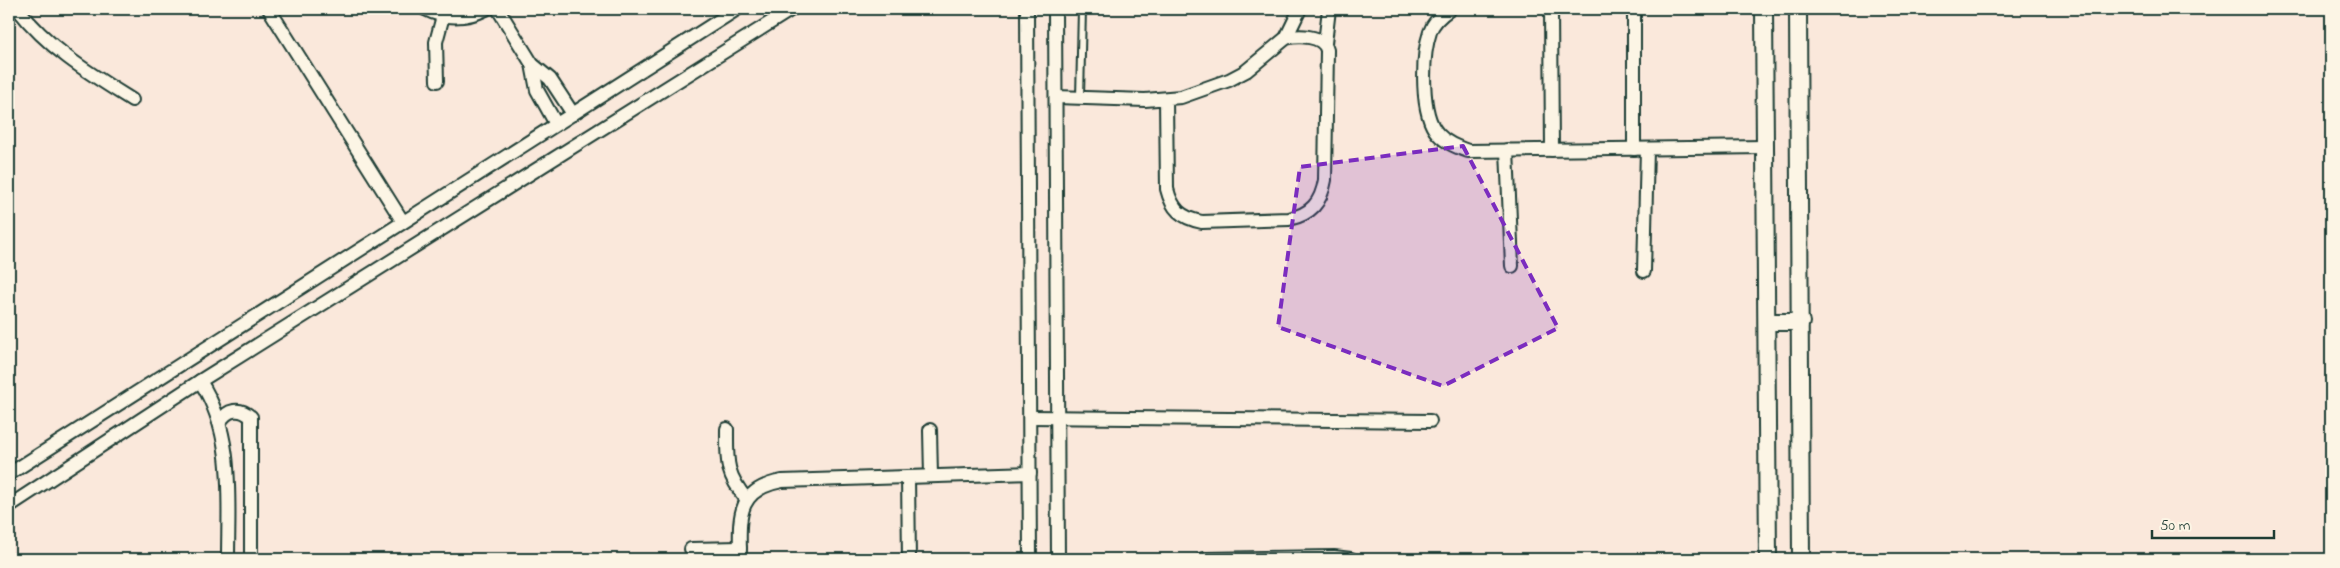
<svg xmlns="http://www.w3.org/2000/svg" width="2340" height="568" viewBox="0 0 2340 568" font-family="'Indie Flower',sans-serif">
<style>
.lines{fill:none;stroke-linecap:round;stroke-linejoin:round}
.service-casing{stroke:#1f3d34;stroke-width:10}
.minor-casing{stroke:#1f3d34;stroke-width:16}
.tertiary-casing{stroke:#1f3d34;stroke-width:20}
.service{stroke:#fcf5e5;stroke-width:6}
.minor{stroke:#fcf5e5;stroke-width:12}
.tertiary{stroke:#fcf5e5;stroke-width:16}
.marked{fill:#7b2cbf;fill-opacity:0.2;stroke:#7b2cbf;stroke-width:4;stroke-dasharray:10 6;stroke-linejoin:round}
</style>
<rect width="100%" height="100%" fill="#fae8db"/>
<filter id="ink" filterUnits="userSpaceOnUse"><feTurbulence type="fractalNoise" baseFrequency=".02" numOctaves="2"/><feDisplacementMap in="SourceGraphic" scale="10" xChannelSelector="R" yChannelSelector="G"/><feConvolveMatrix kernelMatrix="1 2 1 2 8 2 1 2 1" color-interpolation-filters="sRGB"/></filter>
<g filter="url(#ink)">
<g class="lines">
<g class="service-casing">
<polyline id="service" points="1080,97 1082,9"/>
</g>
<g class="minor-casing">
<g id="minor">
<path d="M18 9C49 49 89 73 132 100"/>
<polyline points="269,9 403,222"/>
<path d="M425 9C444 19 466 19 486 9"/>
<polyline points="498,9 532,64 550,79 573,114"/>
<polyline points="1027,9 1030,559"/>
<polyline points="1055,9 1058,559"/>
<path d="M1450 9C1441 15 1433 22 1430 32 1422 56 1420 115 1438 134 1446 143 1457 147 1468 151L1765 147"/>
<polyline points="1551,9 1552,150"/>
<polyline points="1634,9 1634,149"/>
<polyline points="1286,38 1300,9"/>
<polyline points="1325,43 1329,9"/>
<polyline points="532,64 537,90 556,124"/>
<polyline points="437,81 436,42 443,16"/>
<path d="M1056 97 1145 100 1181 97 1229 80 1246 71 1286 38C1299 35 1323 35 1327 50L1325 180C1321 203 1311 214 1289 219L1202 222C1181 218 1172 209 1167 189L1166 99"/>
<polyline points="1507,150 1512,266"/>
<polyline points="1644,271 1647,149"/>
<path d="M200 381C235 435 228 498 228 559"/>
<polyline points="1030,417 1430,421"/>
<path d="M220 422C227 409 240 407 251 417V559"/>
<path d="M727 429C727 461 725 473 747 500"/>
<polyline points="930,430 931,476"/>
<polyline points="9,474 737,9"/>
<polyline points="908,477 909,559"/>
<polyline points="9,506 200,381 792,9"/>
<polyline points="691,549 740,548"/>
<path d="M740 559C740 520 734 490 782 481L1030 473"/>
<polyline points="1203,559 1334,557 1351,559"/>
</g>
</g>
<g class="tertiary-casing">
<g id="tertiary">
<polyline points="1764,9 1768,559"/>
<polyline points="1798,9 1801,559"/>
<polyline points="1767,322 1801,322"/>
</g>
</g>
<use href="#service" class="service"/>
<use href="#minor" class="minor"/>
<use href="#tertiary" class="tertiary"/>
</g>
</g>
<path class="marked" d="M1463 146 1558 328 1443 386 1278 327 1300 167Z"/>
<rect width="2340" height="568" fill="none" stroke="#fcf5e5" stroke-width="30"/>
<rect x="15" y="15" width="2310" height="538" fill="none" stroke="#1f3d34" stroke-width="2" filter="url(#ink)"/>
<path d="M2152 530v8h122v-8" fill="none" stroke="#1f3d34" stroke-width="2.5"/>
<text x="2160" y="530" font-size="15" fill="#1f3d34" stroke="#fcf5e5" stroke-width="4" paint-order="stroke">50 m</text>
</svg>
